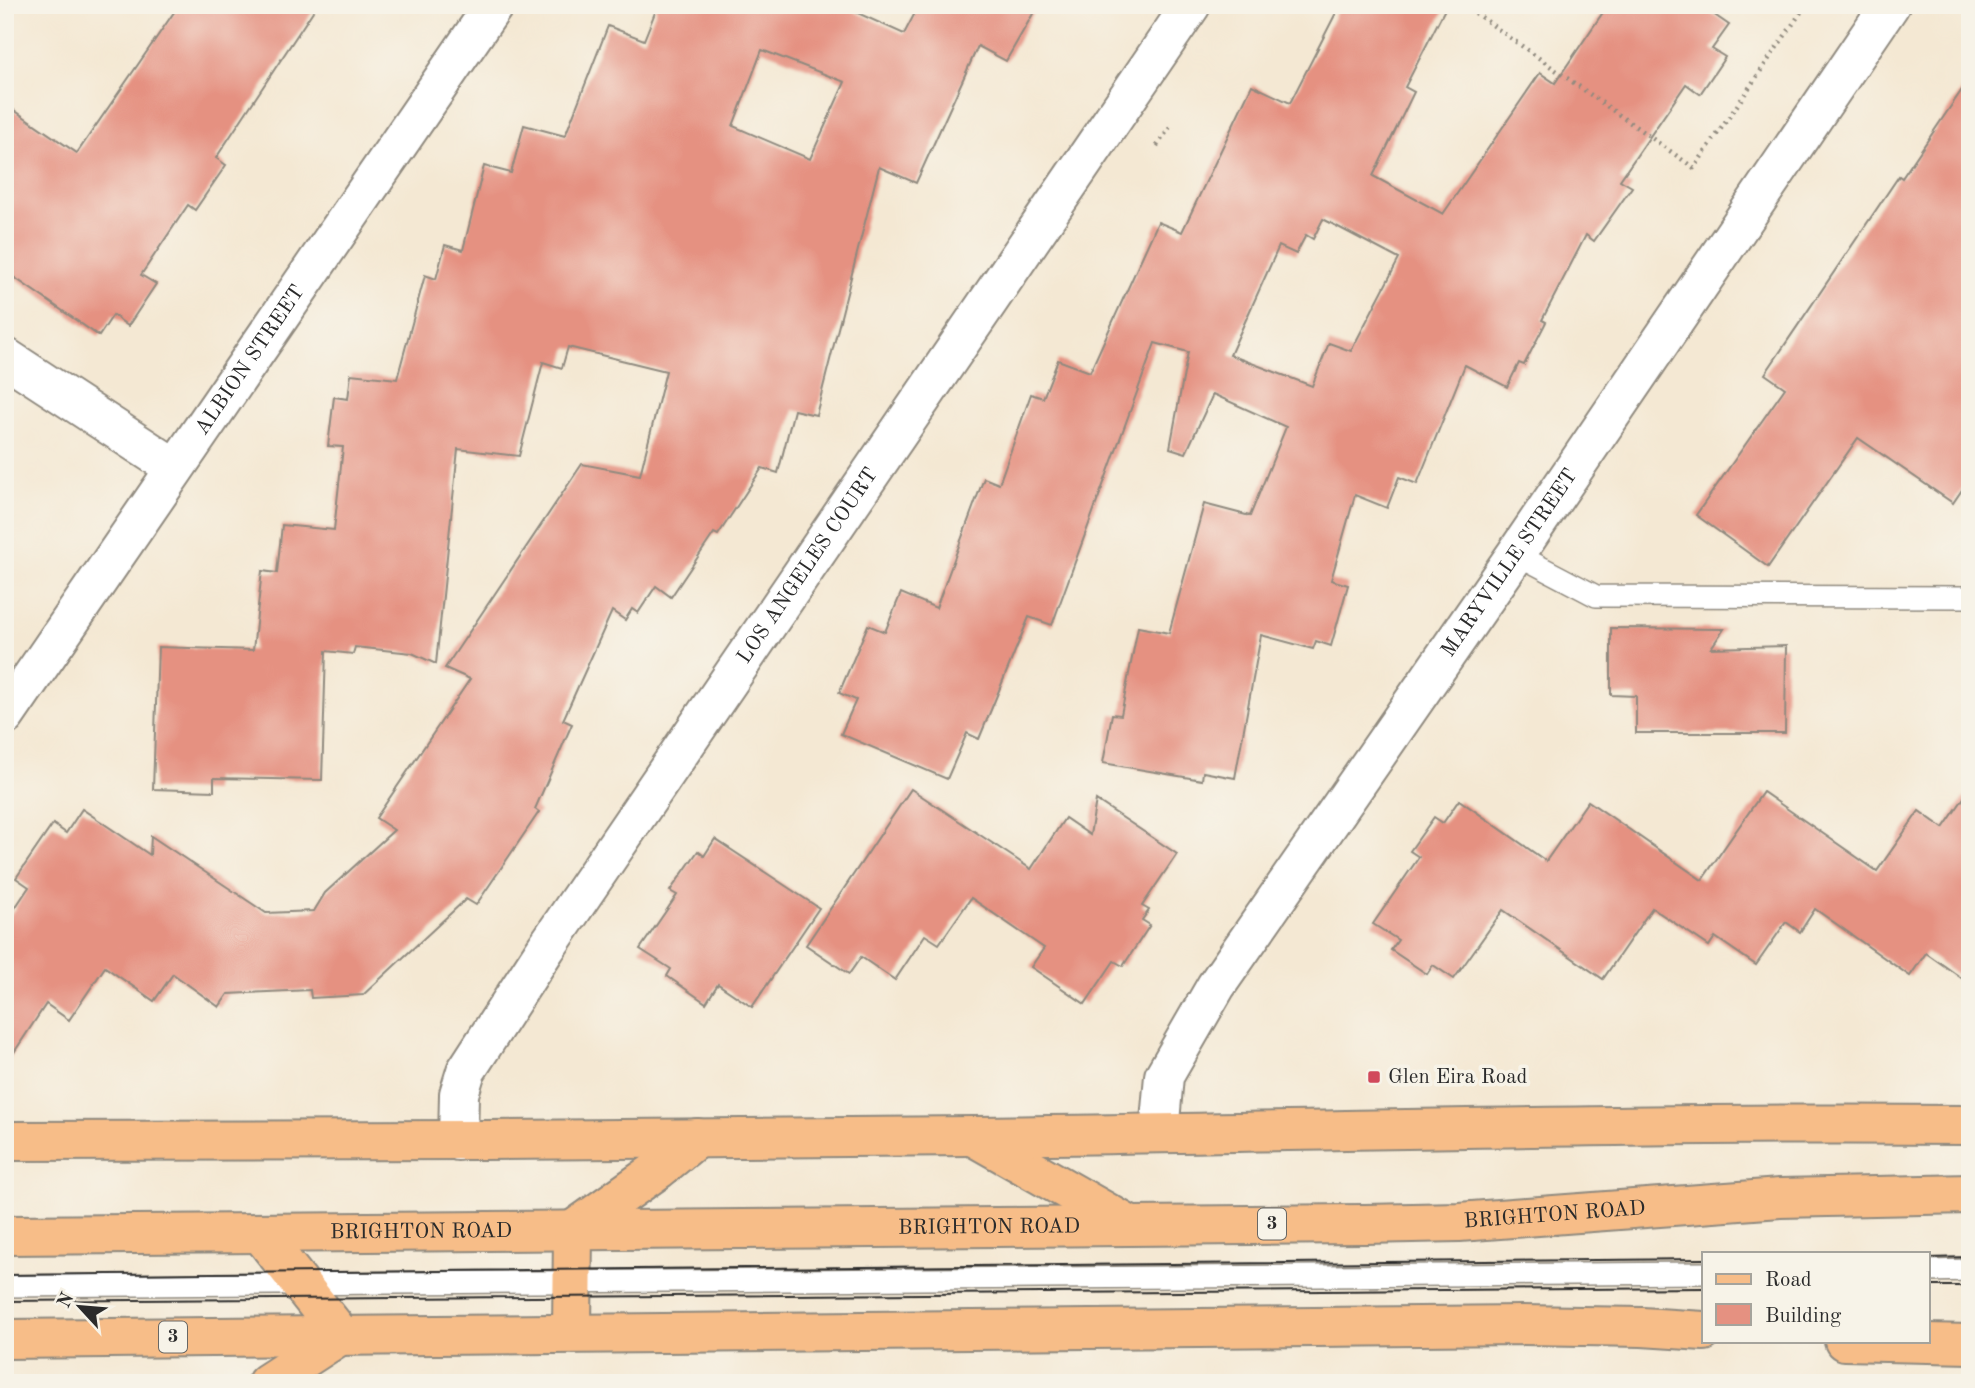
<svg xmlns="http://www.w3.org/2000/svg" width="1975" height="1388" viewBox="0 0 1975 1388" font-family="'Old Standard TT',serif">
<style>
.building{fill:#e59181;fill-rule:evenodd}
.lines{fill:none;stroke-linecap:round;stroke-linejoin:round}
.service-casing{stroke:#908a7f;stroke-width:24}
.minor-casing{stroke:#908a7f;stroke-width:42}
.primary-casing{stroke:#908a7f;stroke-width:42}
.trunk-casing{stroke:#908a7f;stroke-width:42}
.path{stroke:#908a7f;stroke-width:4.5;stroke-dasharray:2 5;stroke-linecap:butt}
.service{stroke:#fff;stroke-width:21}
.minor{stroke:#fff;stroke-width:38}
.primary{stroke:#f7bd88;stroke-width:38}
.trunk{stroke:#f7bd88;stroke-width:38}
.tram{stroke:#2b2b2b;stroke-width:2}
.poi-dot{fill:#d1495b;stroke:#f7f3e8;stroke-width:2.5}
.labels{text-anchor:middle;dominant-baseline:central;stroke-width:7;stroke-linejoin:round;paint-order:stroke}
.shield{fill:#f7f3e8;stroke:#686764;stroke-width:2}
.shield-label{font-size:19px;font-weight:bold;fill:#2b2b2b}
.street-label{font-size:21px;fill:#2b2b2b;stroke:#f7f3e8}
.poi-label{font-size:21px;fill:#2b2b2b;stroke:#f7f3e8;text-anchor:start}
</style>
<rect width="100%" height="100%" fill="#f7f3e8"/>
<filter id="ink" filterUnits="userSpaceOnUse"><feTurbulence type="fractalNoise" baseFrequency=".0143" numOctaves="2"/><feDisplacementMap in="SourceGraphic" scale="14" xChannelSelector="R" yChannelSelector="G"/><feConvolveMatrix kernelMatrix="1 2 1 2 8 2 1 2 1" color-interpolation-filters="sRGB"/></filter>
<filter id="wash" filterUnits="userSpaceOnUse"><feTurbulence type="fractalNoise" baseFrequency=".00686" numOctaves="4" result="noise"/><feDisplacementMap in="SourceGraphic" scale="28" xChannelSelector="R" yChannelSelector="G"/><feGaussianBlur stdDeviation="1.57" result="paint"/><feColorMatrix in="noise" values="0 0 0 0 0 0 0 0 0 0 0 0 0 0 0 0 0 1.4 0 .05"/><feComposite in="paint" operator="in"/></filter>
<g filter="url(#wash)">
<rect width="100%" height="100%" fill="#f4e8d3"/>
<g id="blocks">
<g class="building">
<polygon points="179,5 317,5 216,158 226,165 195,210 188,205 141,275 156,284 128,326 113,315 99,336 5,271 5,104 77,153"/>
<path d="M655 5H840L904 34 915 13 901 5H1038L1006 61 978 46 916 183 879 167 816 415 794 410 778 473 762 468 718 535 714 533 671 597 656 586 638 613 632 609 625 620 612 611 563 720 572 724 535 809 539 812 476 905 466 899 363 995 311 998 310 990 228 994 219 1007 173 974 154 1001 105 967 69 1020 46 1004 5 1066V923L29 887 16 878 53 824 66 833 82 809 150 855 151 836 266 913 314 911 325 893 394 830 376 818 470 679 445 668 582 464 640 475 666 371 568 347 562 368 543 362 519 456 458 449 436 664 412 653 355 647 353 654 326 651 322 780 214 778V791L153 789 158 647 253 650 262 571 277 573 282 525 334 530 343 447 328 446 334 397 348 399 351 374 397 379 425 275 436 279 445 245 463 250 484 166 511 173 524 125 565 136 608 26 644 40 656 10ZM762 50 845 82 810 159 733 126Z"/>
<path d="M1340 5H1447L1405 87 1414 92 1373 176 1443 214 1540 73 1555 83 1608 5H1700L1729 25 1712 49 1725 57 1700 94 1686 84 1620 180 1632 187 1594 241 1586 235 1542 320 1546 322 1524 365 1519 363 1507 387 1465 365 1417 484 1399 477 1387 508 1355 495 1331 580 1348 585 1331 646 1316 641 1313 649 1261 635 1235 778 1203 772 1202 780 1103 763 1112 714 1121 715 1138 627 1169 633 1204 504 1250 516 1286 427 1213 394 1186 453 1170 448 1188 352 1155 343 1052 625 1029 617 979 739 967 733 947 779 841 734 856 700 839 693 868 625 885 632 901 593 936 608 984 478 999 484 1031 394 1043 398 1058 360 1090 372 1158 222 1182 232 1252 85 1290 103ZM1323 219 1399 259 1351 351 1329 343 1312 386 1230 355 1279 246 1296 254 1306 235 1313 239Z"/>
<polygon points="1970,78 1970,478 1953,503 1858,438 1768,567 1696,515 1785,388 1765,374 1899,176 1902,178"/>
<polygon points="1611,628 1724,629 1711,648 1786,646 1785,733 1636,733 1636,696 1611,695"/>
<polygon points="911,789 1031,869 1065,818 1090,835 1096,800 1177,854 1142,906 1149,910 1142,920 1150,925 1123,966 1114,961 1085,1004 1031,967 1044,948 971,898 939,944 925,935 895,980 861,957 849,974 806,945"/>
<polygon points="1970,789 1970,984 1926,953 1910,976 1815,909 1800,932 1786,922 1756,965 1715,937 1709,946 1652,908 1603,979 1503,910 1454,979 1433,965 1427,974 1391,950 1398,940 1373,924 1419,857 1410,851 1434,817 1443,823 1459,800 1546,861 1588,801 1702,880 1763,792 1877,871 1919,811 1943,828"/>
<polygon points="715,839 819,908 752,1007 718,984 706,1003 667,976 671,969 640,949 677,895 670,891 698,851 704,856"/>
</g>
</g>
</g>
<g filter="url(#ink)">
<use href="#blocks" fill-opacity="0" stroke="#908a7f" stroke-width="2"/>
<g class="lines">
<g class="service-casing">
<g id="service">
<polyline points="1516,554 1596,596 1970,597"/>
<polyline points="1928,1271 1970,1270"/>
<polyline points="5,1286 1704,1273"/>
</g>
</g>
<g class="minor-casing">
<g id="minor">
<polyline points="5,357 175,468"/>
<path id="s1" d="M5 716 494 5"/>
<path id="s2" d="M1159 1133 1164 1076 1216 986 1516 554 1890 5"/>
<path id="s3" d="M458 1141 459 1094 466 1071 546 948 1191 5"/>
</g>
</g>
<g class="primary-casing">
<g id="primary">
<polyline points="974,1137 1129,1225"/>
<path d="M5 1141C328 1141 650 1140 973 1136 1305 1132 1637 1122 1970 1125"/>
<polyline points="573,1230 659,1169 697,1138"/>
<polyline points="267,1383 341,1335"/>
</g>
</g>
<g class="trunk-casing">
<g id="trunk">
<polyline points="260,1233 341,1335"/>
<path id="s4" d="M5 1235 1365 1224 1459 1222 1780 1198 1970 1194"/>
<polyline points="572,1332 573,1230"/>
<polyline points="5,1339 1523,1325 1642,1327 1704,1331"/>
<polyline points="1844,1341 1970,1344"/>
</g>
</g>
<g class="path">
<polyline points="1464,5 1694,168 1806,5"/>
<polyline points="1157,146 1170,127"/>
</g>
<use href="#service" class="service"/>
<use href="#minor" class="minor"/>
<use href="#primary" class="primary"/>
<use href="#trunk" class="trunk"/>
<g class="tram">
<polyline points="1928,1258 1970,1257"/>
<polyline points="5,1275 1704,1259"/>
<polyline points="1928,1286 1970,1286"/>
<polyline points="5,1301 1704,1288"/>
</g>
</g>
</g>
<rect class="poi-dot" x="1367" y="1070" width="14" height="14" rx="3.5"/>
<g class="labels">
<g class="shield">
<rect x="1258" y="1208.5" width="28" height="31" rx="5"/>
<rect x="159" y="1321.5" width="28" height="31" rx="5"/>
</g>
<g class="shield-label">
<text x="1272" y="1224">3</text>
<text x="173" y="1337">3</text>
</g>
<g class="street-label">
<text stroke="none"><textPath href="#s1" startOffset="432">ALBION STREET</textPath></text>
<text stroke="none"><textPath href="#s2" startOffset="676">MARYVILLE STREET</textPath></text>
<text stroke="none"><textPath href="#s3" startOffset="681">LOS ANGELES COURT</textPath></text>
<text stroke="none"><textPath href="#s4" startOffset="1550">BRIGHTON ROAD</textPath></text>
<text stroke="none"><textPath href="#s4" startOffset="984">BRIGHTON ROAD</textPath></text>
<text stroke="none"><textPath href="#s4" startOffset="416">BRIGHTON ROAD</textPath></text>
</g>
<g class="poi-label">
<text x="1388" y="1077">Glen Eira Road</text>
</g>
</g>
<rect width="1975" height="1388" fill="none" stroke="#f7f3e8" stroke-width="28"/>
<rect x="1702" y="1252" width="228" height="91" fill="#f7f3e8" stroke="#a5a39c" stroke-width="2"/>
<rect x="1716" y="1274" width="35" height="10" fill="#f7bd88" stroke="#a5a39c" stroke-width="2"/>
<text x="1765" y="1286" font-size="21" fill="#2b2b2b">Road</text>
<rect x="1716" y="1304" width="35" height="21" fill="#e59181" stroke="#a5a39c" stroke-width="2"/>
<text x="1765" y="1322" font-size="21" fill="#2b2b2b">Building</text>
<g transform="translate(80 1307) rotate(296)" stroke="#f7f3e8" stroke-width="5" paint-order="stroke">
<path d="M0-5L12 26L0 18L-12 26Z" fill="#2b2b2b"/>
<text y="-10" font-size="19" font-weight="bold" text-anchor="middle" fill="#2b2b2b">N</text>
</g>
</svg>
